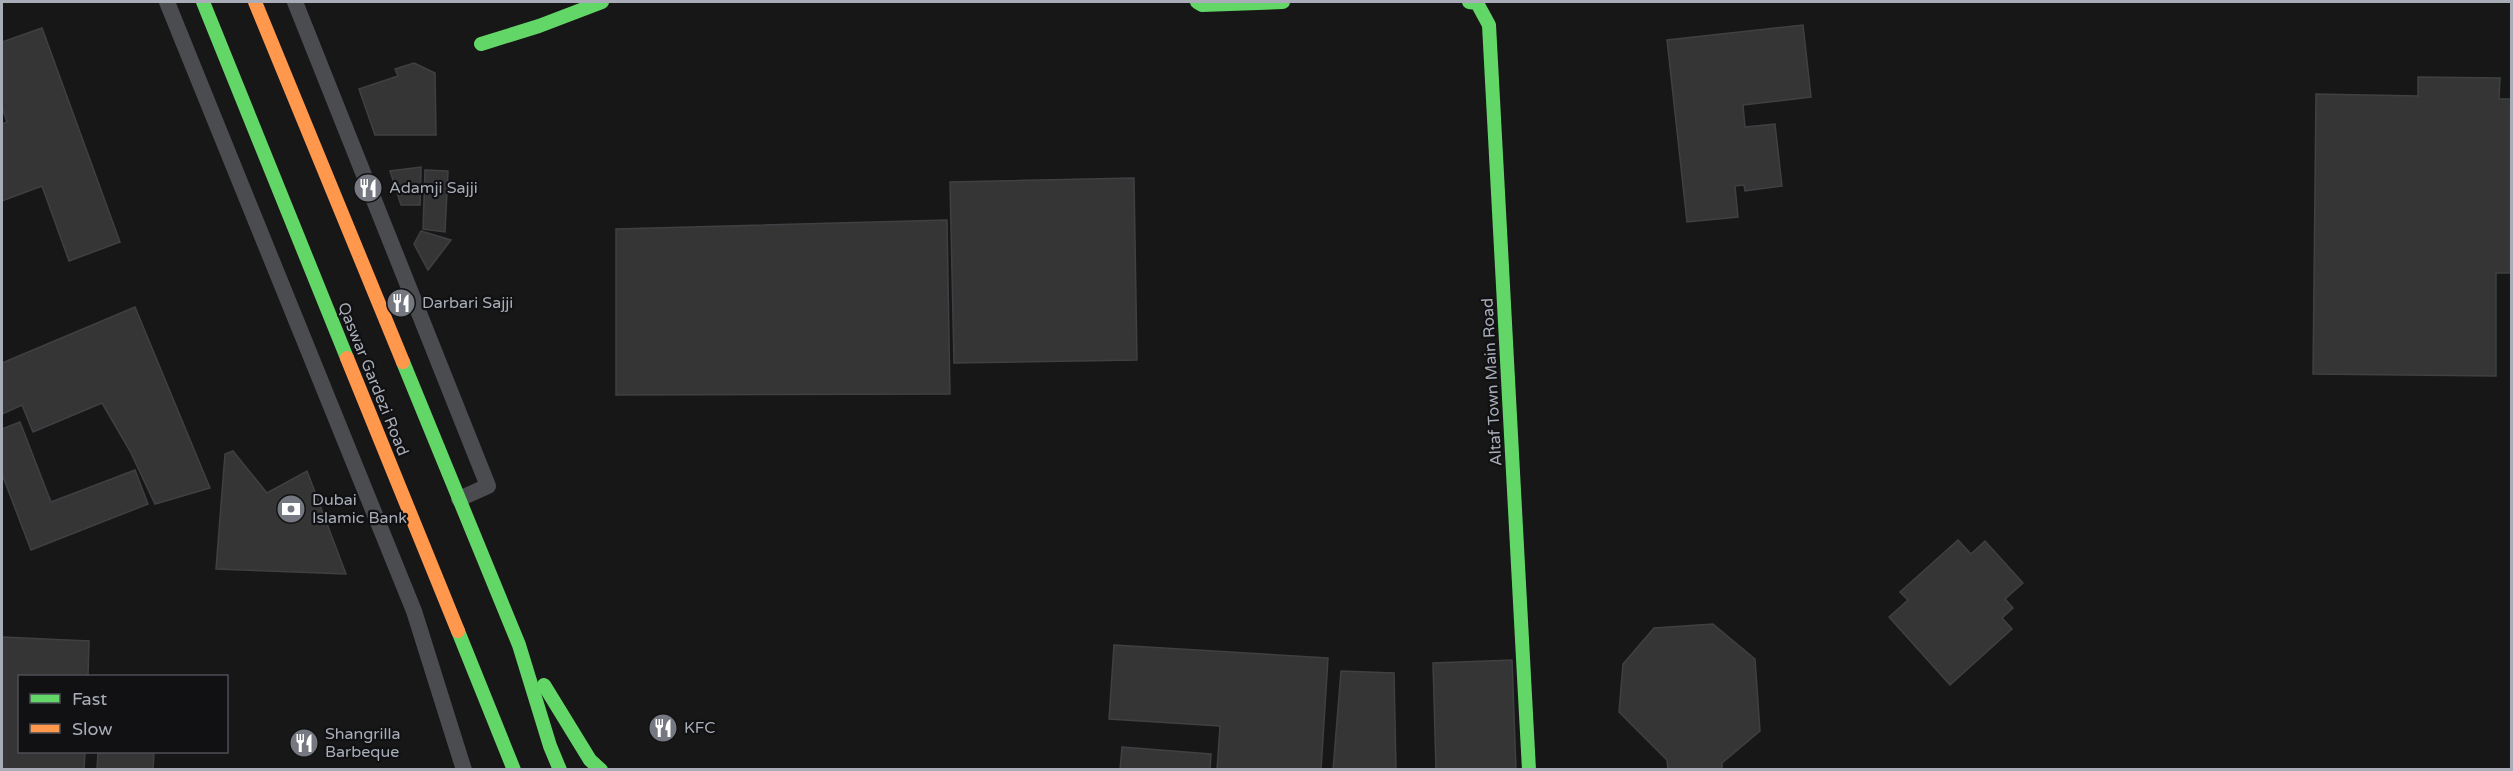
<svg xmlns="http://www.w3.org/2000/svg" width="2513" height="771" viewBox="0 0 2513 771" font-family="'Varela Round',sans-serif">
<style>
.building{fill:#353536;stroke:#3f4043;stroke-width:1.5}
.lines{fill:none;stroke-linecap:round;stroke-linejoin:round}
.lane{stroke:#4b4c50;stroke-width:16}
.fast{stroke:#63d668;stroke-width:14}
.slow{stroke:#ff974d;stroke-width:14}
.labels{text-anchor:middle;dominant-baseline:central;stroke-width:4.5;stroke-linejoin:round;paint-order:stroke}
.poi-label{font-size:16px;fill:#a8adb8;stroke:#111113;text-anchor:start}
.street-label{font-size:16px;fill:#a8adb8;stroke:#111113}
</style>
<rect width="100%" height="100%" fill="#171717"/>
<g class="building">
<polygon points="1803,25 1811,97 1743,105 1745,127 1775,124 1782,186 1745,191 1744,185 1735,186 1738,217 1687,222 1667,40"/>
<polygon points="42,28 120,242 69,261 42,186 2,201 2,124 7,122 2,107 2,42"/>
<polygon points="414,63 435,73 436,135 375,135 359,89 398,76 395,69"/>
<polygon points="2418,77 2500,78 2499,99 2512,99 2512,273 2496,273 2496,376 2313,374 2316,94 2418,96"/>
<polygon points="421,167 420,205 401,205 390,171"/>
<polygon points="425,170 448,171 445,232 423,229"/>
<polygon points="1134,178 1137,360 954,363 950,182"/>
<polygon points="947,220 950,394 616,395 616,229"/>
<polygon points="421,231 451,240 428,270 414,244"/>
<polygon points="135,307 210,488 155,504 130,451 102,403 33,432 22,405 2,414 2,363"/>
<polygon points="20,422 51,502 135,470 148,504 31,550 2,474 2,429"/>
<polygon points="233,451 267,493 307,471 346,574 216,569 225,454"/>
<polygon points="1958,540 1971,554 1985,541 2023,583 2005,599 2013,608 2002,618 2012,629 1950,685 1889,617 1908,600 1900,592"/>
<polygon points="1713,624 1755,659 1760,731 1722,763 1722,770 1668,770 1667,760 1619,712 1623,664 1654,628"/>
<polygon points="2,637 89,641 88,676 20,676 20,752 85,752 84,770 2,770"/>
<polygon points="1114,645 1328,658 1321,770 1217,770 1220,726 1109,719"/>
<polygon points="1512,660 1516,770 1436,770 1433,663"/>
<polygon points="1341,671 1394,673 1396,770 1333,770"/>
<polygon points="1122,747 1211,754 1210,770 1120,770"/>
<polygon points="98,752 154,752 153,770 97,770"/>
</g>
<g class="lines">
<g class="lane">
<polyline points="167,2 414,611 464,770"/>
<polyline points="295,2 488,486 459,499"/>
</g>
<g class="fast">
<polyline points="203,2 347,358"/>
<polyline points="1197,2 1202,5 1283,2"/>
<polyline points="1469,2 1477,3 1489,25 1529,770"/>
<polyline points="481,44 539,26 602,2"/>
<polyline points="403,362 519,645 550,746 560,770"/>
<polyline points="458,631 514,770"/>
<polyline points="544,685 590,760 601,770"/>
</g>
<g class="slow">
<polyline points="255,2 403,362"/>
<polyline points="347,358 458,631"/>
</g>
</g>
<defs>
<g id="restaurant-disc" transform="scale(1.5)"><circle r="9.5" fill="#757880" stroke="#111113"/><path d="M-5-6h1v4h1v-4h1v4h1v-4h1v5L-1.5 .5V6h-2V.5L-5-1ZM5-6V6H3V1.5H1.5Q1.5-4 5-6Z" fill="#fff"/></g>
<g id="bank-disc" transform="scale(1.5)"><circle r="9.5" fill="#757880" stroke="#111113"/><path d="M-6-4H6V4H-6ZM0-2.3a2.3 2.3 0 1 0 0 4.6a2.3 2.3 0 1 0 0-4.6Z" fill="#fff"/></g>
</defs>
<g fill-rule="evenodd">
<use href="#restaurant-disc" x="368" y="188"/>
<use href="#restaurant-disc" x="401" y="303"/>
<use href="#bank-disc" x="291" y="509"/>
<use href="#restaurant-disc" x="663" y="728"/>
<use href="#restaurant-disc" x="304" y="743"/>
</g>
<g class="labels">
<g class="poi-label">
<text x="389" y="188">Adamji Sajji</text>
<text x="422" y="303">Darbari Sajji</text>
<text x="312" y="500">Dubai<tspan x="312" dy="18">Islamic Bank</tspan></text>
<text x="684" y="728">KFC</text>
<text x="325" y="734">Shangrilla<tspan x="325" dy="18">Barbeque</tspan></text>
</g>
<g class="street-label">
<text transform="translate(373 379) rotate(68)">Qaswar Gardezi Road</text>
<text transform="translate(1492 382) rotate(-93)">Altaf Town Main Road</text>
</g>
</g>
<rect width="2513" height="771" fill="none" stroke="#a8adb8" stroke-width="6"/>
<rect x="18" y="675" width="210" height="78" fill="#111113" stroke="#4d4f55" stroke-width="1.5"/>
<rect x="30" y="694" width="30" height="9" fill="#63d668" stroke="#4d4f55" stroke-width="1.5"/>
<text x="72" y="705" font-size="18" fill="#a8adb8">Fast</text>
<rect x="30" y="724" width="30" height="9" fill="#ff974d" stroke="#4d4f55" stroke-width="1.5"/>
<text x="72" y="735" font-size="18" fill="#a8adb8">Slow</text>
</svg>
